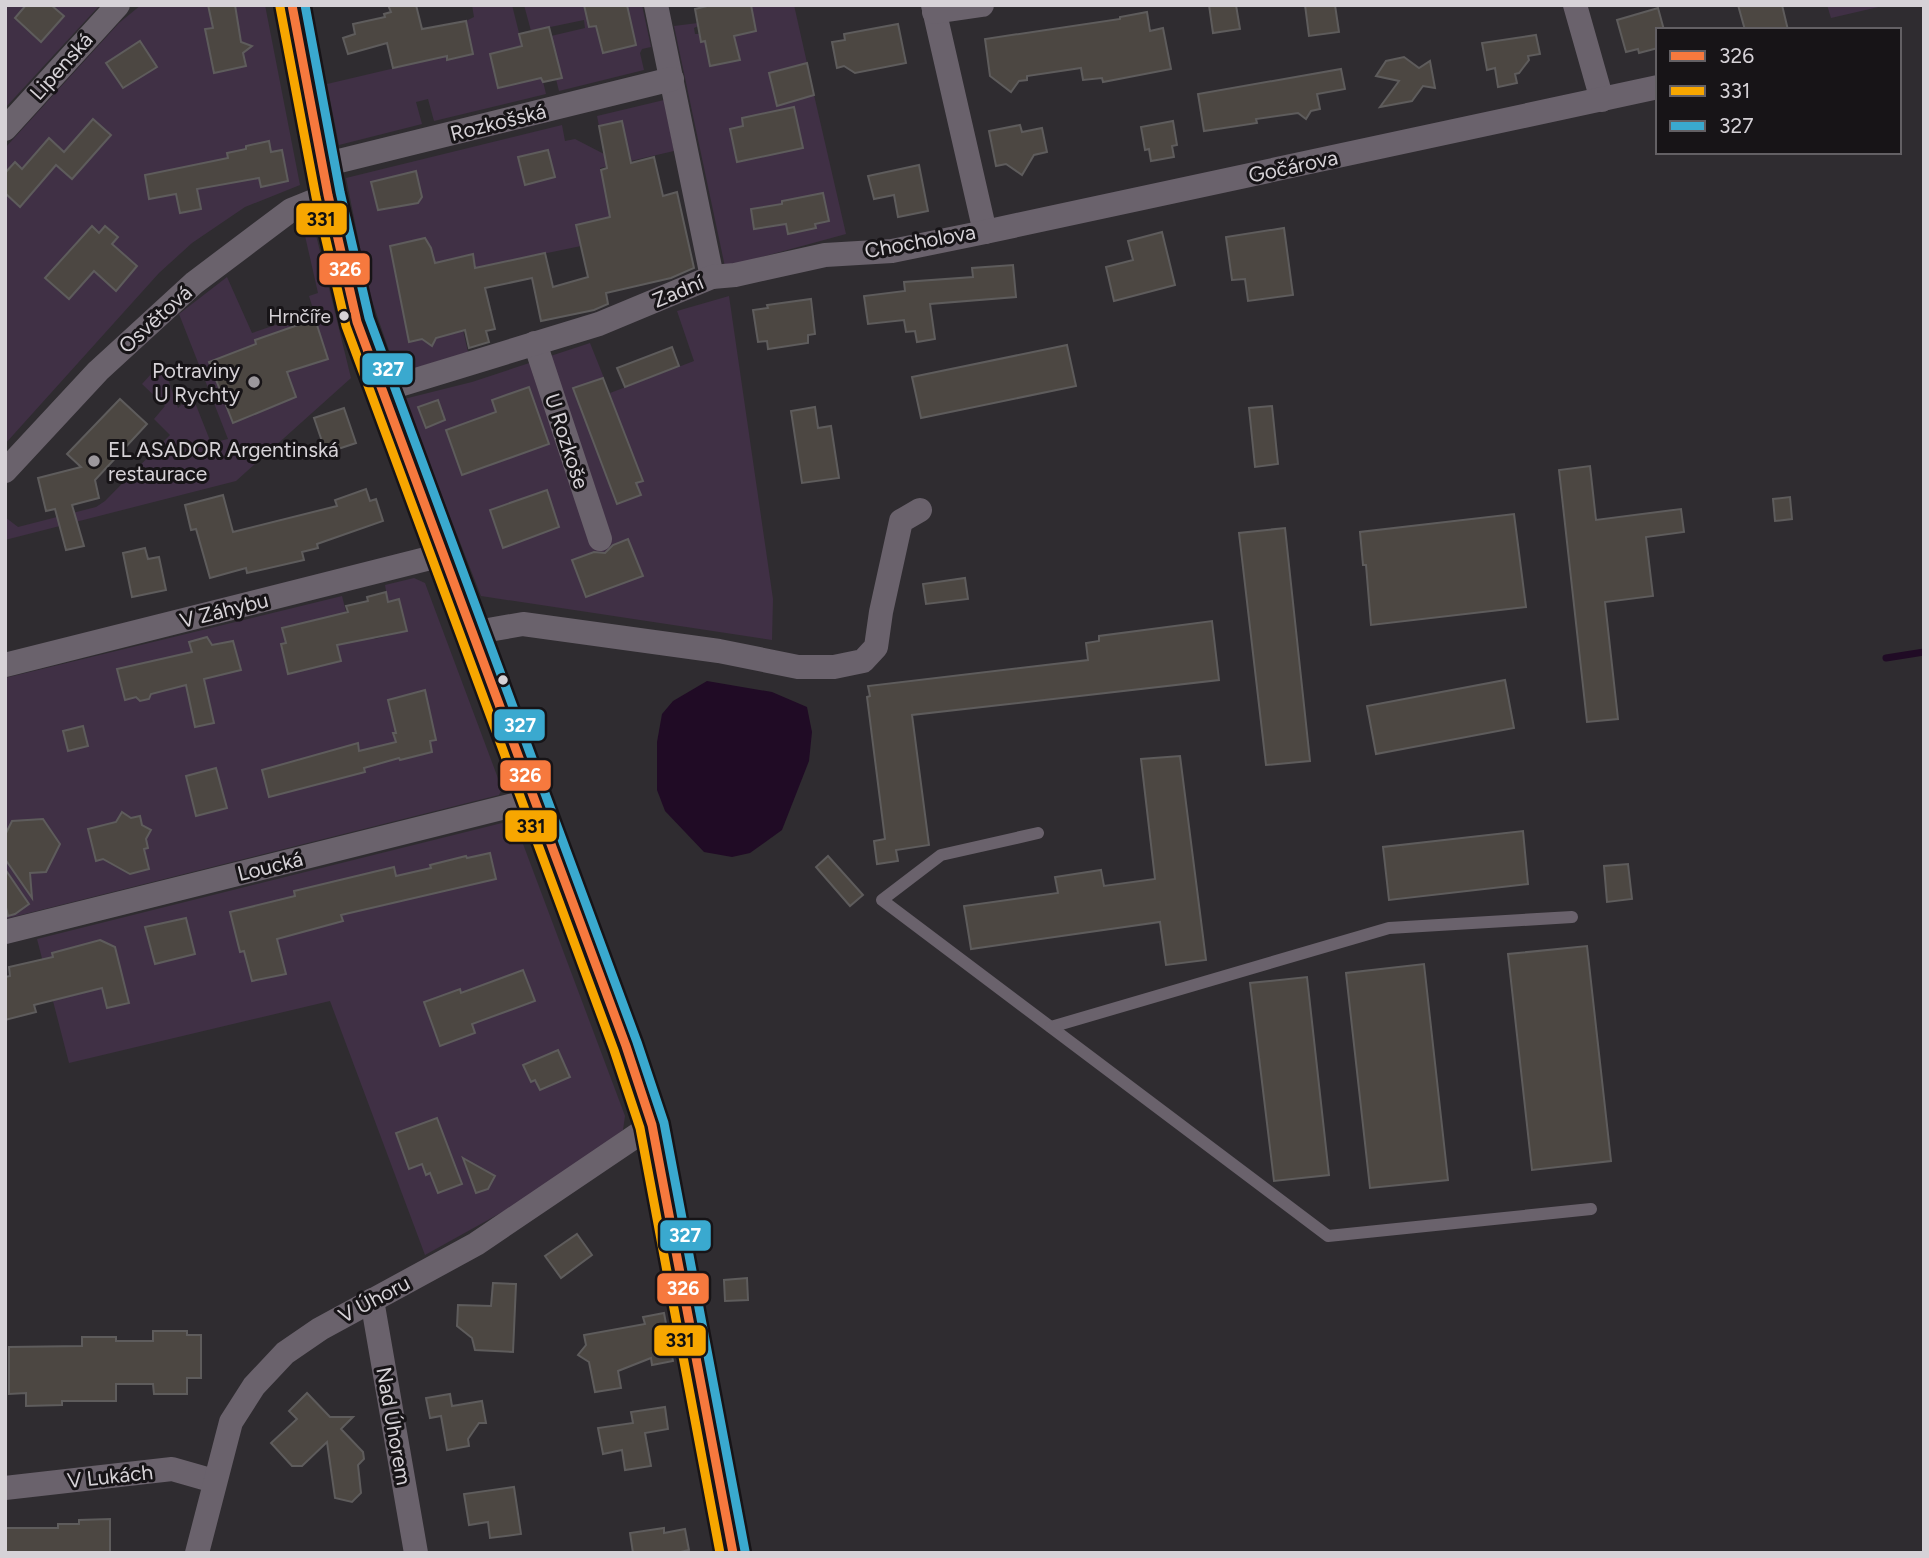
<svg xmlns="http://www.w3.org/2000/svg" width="1929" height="1558" viewBox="0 0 1929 1558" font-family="Figtree,sans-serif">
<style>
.green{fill:#403045;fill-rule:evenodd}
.water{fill:#200b25}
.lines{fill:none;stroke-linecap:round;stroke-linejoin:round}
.stream{stroke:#200b25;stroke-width:7}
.building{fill:#4c4742;stroke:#5e5c5c;stroke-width:2}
.service{stroke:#6a626c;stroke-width:12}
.minor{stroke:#6a626c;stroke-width:24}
.tertiary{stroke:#6a626c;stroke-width:30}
.bus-1-casing{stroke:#171417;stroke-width:14}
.bus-2-casing{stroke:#171417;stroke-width:14}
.bus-3-casing{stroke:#171417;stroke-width:14}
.bus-1{stroke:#f6793e;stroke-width:9}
.bus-2{stroke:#f7a600;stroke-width:9}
.bus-3{stroke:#3aa9cf;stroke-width:9}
.bus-dot{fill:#d6d2d7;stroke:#171417;stroke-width:2.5}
.poi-dot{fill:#9c989d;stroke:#171417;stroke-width:2.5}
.labels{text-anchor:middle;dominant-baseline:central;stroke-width:6;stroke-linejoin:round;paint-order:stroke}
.bus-label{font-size:19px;fill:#d6d2d7;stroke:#171417;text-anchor:end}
.street-label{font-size:21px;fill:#d6d2d7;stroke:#171417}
.poi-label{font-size:21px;fill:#d6d2d7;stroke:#171417;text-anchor:end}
.line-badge{stroke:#171417;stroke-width:2.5}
.badge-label{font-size:19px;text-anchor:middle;font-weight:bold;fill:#fff}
.pale-badge-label{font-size:19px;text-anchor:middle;font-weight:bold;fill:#111}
</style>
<rect width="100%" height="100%" fill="#2f2c30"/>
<g class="green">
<polygon points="5,5 100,5 5,108"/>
<polygon points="141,5 208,5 210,12 238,5 265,5 300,185 245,207 192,243 159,273 5,444 5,148 119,23"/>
<polygon points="472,5 512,5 520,37 533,40 546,94 434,121 428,99 416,102 422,124 339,145 327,84 429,60 444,44 448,60 472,54 466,21 474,17"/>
<polygon points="524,5 642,5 651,47 642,49 640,53 644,70 559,91 556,79 562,78 551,36 585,28 584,20 531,31"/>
<polygon points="751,5 794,5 807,63 769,73 804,98 814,95 846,234 725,267 674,26 698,23 698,26 694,28 695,34 700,34 701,42 705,41 711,66 740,60 732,36 756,31"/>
<polygon points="1827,5 1887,5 1831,18"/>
<polygon points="664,100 674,151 600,168 604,186 628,181 620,215 576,225 581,246 475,268 472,254 447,260 468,352 409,370 402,368 392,359 369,292 346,178 562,125 565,141 575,139 604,154 627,148 622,121 599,126 597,116"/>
<polygon points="303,227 309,227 315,231 351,378 236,481 5,540 5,517 18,527 96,507 105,501 170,435 154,419 165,406 142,384 162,362 178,408 192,395 211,443 228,439 179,314 227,277 252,333 314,312 309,296 318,293"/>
<path d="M729 296 773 599 772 640 481 596 404 399 472 382 590 343 604 378 574 389 616 411 610 393 694 361 677 311ZM620 423 626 435 595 446Z"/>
<polygon points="414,578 425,583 502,789 499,795 5,919 5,678 342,596 351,632 364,629 375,639 407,631 399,600 388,602 385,585"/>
<polygon points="506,822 517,828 625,1116 623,1130 549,1186 425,1255 330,1001 69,1063 37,939"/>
</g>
<polygon class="water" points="707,681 772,692 807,707 812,732 809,761 782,830 750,853 732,857 704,852 665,811 657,790 657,742 662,714 673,701"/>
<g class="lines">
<polyline class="stream" points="1886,658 1924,652"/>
</g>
<g class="building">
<polygon points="26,5 51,5 64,16 41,42 15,18"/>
<polygon points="208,5 235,5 241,42 252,46 243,53 246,66 214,73 205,29 213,28"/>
<polygon points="388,5 416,5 422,29 466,21 473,54 447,60 447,56 393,68 387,43 348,54 343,38 355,34 353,24 385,17 384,14 391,12"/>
<polygon points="584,5 627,5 636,45 603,53 596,26 589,27"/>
<polygon points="711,5 751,5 756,31 734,36 740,60 710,66 705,41 701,42 695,9"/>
<polygon points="1209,5 1236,5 1240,29 1213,33"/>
<polygon points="1305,5 1335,5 1339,32 1309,36"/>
<polygon points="1738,5 1782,5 1788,30 1745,30"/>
<polygon points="1658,8 1664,30 1658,30 1658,48 1639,53 1638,49 1626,52 1617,20"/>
<polygon points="1147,12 1150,31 1163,28 1171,69 1103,82 1102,78 1083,80 1081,68 1027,76 1027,80 1019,81 1011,92 990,76 985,39 1120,19 1120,17"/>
<polygon points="898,24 906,63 855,73 844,66 837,68 832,42 845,40 844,34"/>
<polygon points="549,27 562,78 543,82 541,78 498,88 490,54 522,46 519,34"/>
<polygon points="1536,35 1540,54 1528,56 1529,60 1519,73 1515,74 1517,83 1498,87 1495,68 1487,70 1482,43"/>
<polygon points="140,41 157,67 123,88 106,63"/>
<polygon points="1404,57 1419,68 1430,61 1435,88 1423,86 1412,101 1380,107 1399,81 1376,76 1386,61"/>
<polygon points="807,63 814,95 777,106 769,73"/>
<polygon points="1341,69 1345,89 1317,94 1320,109 1311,111 1306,119 1298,113 1256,119 1257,123 1204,131 1198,94"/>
<polygon points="794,107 803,148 737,162 730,129 743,126 742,118"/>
<polygon points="93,119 111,135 72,179 56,165 20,207 5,193 5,173 15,162 22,169 49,138 64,152"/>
<polygon points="622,121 631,163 654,157 663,196 677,192 694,268 671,278 606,293 608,304 594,310 541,321 532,278 485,288 495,329 486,331 489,342 469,348 465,330 436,338 432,346 422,339 409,342 390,246 425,238 431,248 435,263 473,254 475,268 545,253 553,287 588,277 576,225 610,217 601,170 607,168 599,126"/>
<polygon points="1173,121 1177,145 1172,146 1174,157 1151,161 1149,149 1145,150 1141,127"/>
<polygon points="1020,125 1022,132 1042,128 1047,152 1034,155 1022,175 1006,164 996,166 989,131"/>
<polygon points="269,141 271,152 282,150 288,181 261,187 259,178 197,189 201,209 180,213 176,194 149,199 145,175 228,158 227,153 246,149 246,146"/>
<polygon points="548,150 555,177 525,185 518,157"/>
<polygon points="919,165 928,211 898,217 894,195 874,199 868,176"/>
<polygon points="416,171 422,197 418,203 378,210 371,182"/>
<polygon points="823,193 829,221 815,224 816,228 788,234 786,224 754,229 751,209 782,204 782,201"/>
<polygon points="92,226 99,233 105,226 118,237 112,244 137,266 116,291 94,271 69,299 45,278"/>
<polygon points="1284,228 1293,295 1248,301 1245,279 1232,280 1226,237"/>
<polygon points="1162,232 1175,285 1114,301 1106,267 1133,260 1128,241"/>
<polygon points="1013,265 1016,297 930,304 935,339 917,342 915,331 906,332 904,320 868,324 864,296 905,291 904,282 973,277 972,268"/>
<polygon points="811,299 815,334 808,335 808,343 768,349 767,341 758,342 753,310 768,308 767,305"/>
<polygon points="315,319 328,359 287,372 296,397 233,423 209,362 256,344 255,340"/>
<polygon points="1067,345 1076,386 921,418 912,377"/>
<polygon points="672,347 679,366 625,387 617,368"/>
<polygon points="603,378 643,481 636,483 641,495 617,504 573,388"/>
<polygon points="529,387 549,444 462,475 446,430 496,412 492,400"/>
<polygon points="120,399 147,424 95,480 99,498 72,505 84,546 66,550 55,509 46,511 38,478 81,467 67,454"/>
<polygon points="438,400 445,420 426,428 418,407"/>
<polygon points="1272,406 1278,464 1255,467 1249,408"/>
<polygon points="815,407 818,428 831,426 839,478 802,483 791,411"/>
<polygon points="344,408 356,443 326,453 314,418"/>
<polygon points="1590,466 1596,520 1681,509 1684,532 1646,537 1653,596 1605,602 1618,719 1587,722 1559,470"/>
<polygon points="366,489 370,501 376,499 383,521 317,544 318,548 302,552 304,560 247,573 246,568 210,578 196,529 191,530 185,505 223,495 233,532 337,506 335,500"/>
<polygon points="547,490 559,527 503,548 490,510"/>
<polygon points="1790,497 1792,519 1775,521 1773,499"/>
<polygon points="1514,514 1526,607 1371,625 1366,565 1363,565 1360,532"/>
<polygon points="1285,528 1310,761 1266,765 1239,533"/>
<polygon points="628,539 643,576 586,597 572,560 594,552 605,553 613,545"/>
<polygon points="145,548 148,559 159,557 166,590 132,597 123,553"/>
<polygon points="965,578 968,599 926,604 923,584"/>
<polygon points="386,592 388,602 399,599 407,631 337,645 341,661 288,674 281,644 286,643 282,628 348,612 346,606 368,601 367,597"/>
<polygon points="1212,621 1219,680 912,715 929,845 896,850 898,861 877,864 874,841 885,839 867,697 870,696 868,686 1088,660 1086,643 1099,641 1099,636"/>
<polygon points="207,637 212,645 233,641 241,670 204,679 214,723 195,727 186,685 151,694 149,699 140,701 136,697 125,700 117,669 192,652 189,642"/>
<polygon points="1505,680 1514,728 1376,754 1367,706"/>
<polygon points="425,690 436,740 430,741 432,752 400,760 399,758 364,768 365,772 269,797 262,770 358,743 359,751 396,742 393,733 396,733 388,700"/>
<polygon points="83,726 88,746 68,751 63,731"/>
<polygon points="1180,756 1206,960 1166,965 1160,922 971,949 964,906 1058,893 1055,877 1101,870 1104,886 1155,879 1141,759"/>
<polygon points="216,768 227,808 196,816 186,776"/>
<polygon points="122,812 131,818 140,816 142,825 151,830 146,839 148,848 144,849 149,869 130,874 103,859 96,861 88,829 116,822"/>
<polygon points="43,819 60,844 46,872 30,873 32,898 5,859 5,835 12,821"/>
<polygon points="1523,831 1528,884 1389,900 1383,847"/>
<polygon points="490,853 496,879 341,915 343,921 277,939 286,974 252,981 244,951 240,952 230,912 295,896 294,891 394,867 396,876 431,868 430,865 466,856 467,858"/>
<polygon points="828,856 863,895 850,906 816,867"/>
<polygon points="1628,864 1632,899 1607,902 1604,866"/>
<polygon points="5,869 29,904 15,914 8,916 5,903"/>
<polygon points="186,918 195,954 155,964 145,927"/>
<polygon points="100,940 115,947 129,1003 107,1008 102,988 34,1005 36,1012 5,1020 5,977 10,976 9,967 53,957 52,953"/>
<polygon points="1587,946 1611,1161 1532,1170 1508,954"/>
<polygon points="1424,964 1448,1180 1370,1188 1346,973"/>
<polygon points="523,970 535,1001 472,1024 475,1033 440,1046 424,1002 460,989 461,993"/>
<polygon points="1307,977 1329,1175 1274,1181 1250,983"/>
<polygon points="558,1050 570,1077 540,1090 535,1080 531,1082 523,1065"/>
<polygon points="437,1118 462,1184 438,1193 430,1173 426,1175 422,1164 409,1169 396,1133"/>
<polygon points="463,1158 495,1176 488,1189 476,1193"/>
<polygon points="577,1234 592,1255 561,1278 545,1256"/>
<polygon points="747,1278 748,1300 725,1301 724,1280"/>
<polygon points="493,1283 516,1284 513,1352 475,1350 472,1338 457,1326 458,1305 491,1306"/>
<polygon points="664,1313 673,1361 652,1365 651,1358 618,1371 621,1388 595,1392 589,1362 578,1355 586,1345 584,1335 645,1324 643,1317"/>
<polygon points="153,1331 187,1331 187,1335 201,1335 201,1378 187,1378 187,1394 154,1394 153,1384 116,1384 116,1401 62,1401 62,1405 26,1406 26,1393 9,1394 9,1347 82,1346 82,1337 116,1337 116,1341 153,1341"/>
<polygon points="307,1393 330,1417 353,1417 341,1429 363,1452 364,1459 358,1465 361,1493 352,1502 335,1498 327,1442 302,1466 292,1466 271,1443 297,1419 289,1411"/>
<polygon points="450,1394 452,1406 482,1401 486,1423 479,1423 468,1439 469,1446 447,1450 441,1416 430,1418 426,1398"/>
<polygon points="665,1407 668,1429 645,1433 651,1466 625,1470 622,1450 603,1454 598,1428 633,1423 631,1412"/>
<polygon points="514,1487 521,1534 490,1538 488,1522 469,1525 464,1494"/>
<polygon points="110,1519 110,1553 5,1553 5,1528 58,1528 58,1524 79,1524 79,1520"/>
<polygon points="664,1528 664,1533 685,1529 689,1550 676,1553 633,1553 630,1533"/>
</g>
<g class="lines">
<g class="service">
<polyline points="1038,833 941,855 882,900 1328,1236 1591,1209"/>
<polyline points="1051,1027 1389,928 1572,917"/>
</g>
<g class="minor">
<polyline points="656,5 712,277"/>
<polyline points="933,5 985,232"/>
<polyline points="1575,5 1602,100"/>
<polyline points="934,12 982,5"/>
<polyline points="5,129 118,5"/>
<polyline points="323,165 672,79"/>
<polyline points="535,343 600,539"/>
<polyline points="382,392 396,386 599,324 712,277 735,275 825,255 892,251 985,232 1658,87"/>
<polyline points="5,471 98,371 194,283 291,210 328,195"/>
<polyline points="471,633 523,624 719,651 798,667 834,667 863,661 876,647 881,612 901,521 920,510"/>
<polyline points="5,665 442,555"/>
<polyline points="5,932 534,800"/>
<polyline points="372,1300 416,1553"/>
<polyline points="5,1488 172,1469 214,1481"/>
<polyline points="197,1553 231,1422 254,1386 285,1353 320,1329 476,1244 652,1125"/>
</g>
<polyline class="tertiary" points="292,5 328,195 357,322 626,1046 652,1125 733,1553"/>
<g class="bus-1-casing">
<polyline id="bus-1" points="292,5 328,195 357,322 626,1046 652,1125 733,1553"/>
</g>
<g class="bus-2-casing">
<polyline id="bus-2" points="280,7 316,197 346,326 614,1050 640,1128 720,1553"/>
</g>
<g class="bus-3-casing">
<polyline id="bus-3" points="305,5 340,192 369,318 637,1042 664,1123 745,1551"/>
</g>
<use href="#bus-1" class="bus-1"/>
<use href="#bus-2" class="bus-2"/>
<use href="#bus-3" class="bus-3"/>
</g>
<g class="bus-dot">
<circle cx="344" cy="316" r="6"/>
<circle cx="503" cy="680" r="6"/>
</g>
<g class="poi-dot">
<circle cx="254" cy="382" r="7"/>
<circle cx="94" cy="461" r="7"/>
</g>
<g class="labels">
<g class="bus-label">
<text x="331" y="316">Hrnčíře</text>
</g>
<g class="street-label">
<text transform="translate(61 66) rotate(-48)">Lipenská</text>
<text transform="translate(498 122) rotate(-14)">Rozkošská</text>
<text transform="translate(1293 166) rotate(-12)">Gočárova</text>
<text transform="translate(920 241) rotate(-10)">Chocholova</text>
<text transform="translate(678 291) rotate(-23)">Zadní</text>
<text transform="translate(155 319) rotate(-42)">Osvětová</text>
<text transform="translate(567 441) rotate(72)">U Rozkoše</text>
<text transform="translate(224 610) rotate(-14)">V Záhybu</text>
<text transform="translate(270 866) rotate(-14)">Loucká</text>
<text transform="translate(374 1299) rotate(-28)">V Úhoru</text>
<text transform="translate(394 1426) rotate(80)">Nad Úhorem</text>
<text transform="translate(110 1476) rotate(-6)">V Lukách</text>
</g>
<g class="poi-label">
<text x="240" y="370">Potraviny<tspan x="240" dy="24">U Rychty</tspan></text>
<text x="108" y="449" text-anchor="start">EL ASADOR Argentinská<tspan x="108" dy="24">restaurace</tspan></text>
</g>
</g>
<g class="line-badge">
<rect x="295" y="202" width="53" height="34" rx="7" fill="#f7a600"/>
<rect x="318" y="252" width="53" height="34" rx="7" fill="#f6793e"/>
<rect x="361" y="352" width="53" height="34" rx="7" fill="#3aa9cf"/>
<rect x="493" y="708" width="53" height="34" rx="7" fill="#3aa9cf"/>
<rect x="499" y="759" width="53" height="33" rx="7" fill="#f6793e"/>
<rect x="504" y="809" width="54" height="34" rx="7" fill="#f7a600"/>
<rect x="659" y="1219" width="53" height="33" rx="7" fill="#3aa9cf"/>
<rect x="656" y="1272" width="54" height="33" rx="7" fill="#f6793e"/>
<rect x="653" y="1324" width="54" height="33" rx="7" fill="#f7a600"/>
</g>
<g class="badge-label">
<text x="345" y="276">326</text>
<text x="388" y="376">327</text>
<text x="520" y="732">327</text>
<text x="525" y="782">326</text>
<text x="685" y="1242">327</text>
<text x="683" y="1295">326</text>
</g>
<g class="pale-badge-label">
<text x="321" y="226">331</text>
<text x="531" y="833">331</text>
<text x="680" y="1347">331</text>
</g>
<rect width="1929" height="1558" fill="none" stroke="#d6d2d7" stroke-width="14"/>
<rect x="1656" y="28" width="245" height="126" fill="#171417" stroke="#636064" stroke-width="2"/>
<rect x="1670" y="51" width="35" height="10" fill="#f6793e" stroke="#636064" stroke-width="2"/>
<text x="1719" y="63" font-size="21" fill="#d6d2d7">326</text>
<rect x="1670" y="86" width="35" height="10" fill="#f7a600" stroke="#636064" stroke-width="2"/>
<text x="1719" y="98" font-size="21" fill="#d6d2d7">331</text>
<rect x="1670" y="121" width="35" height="10" fill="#3aa9cf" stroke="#636064" stroke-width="2"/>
<text x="1719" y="133" font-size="21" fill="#d6d2d7">327</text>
</svg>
